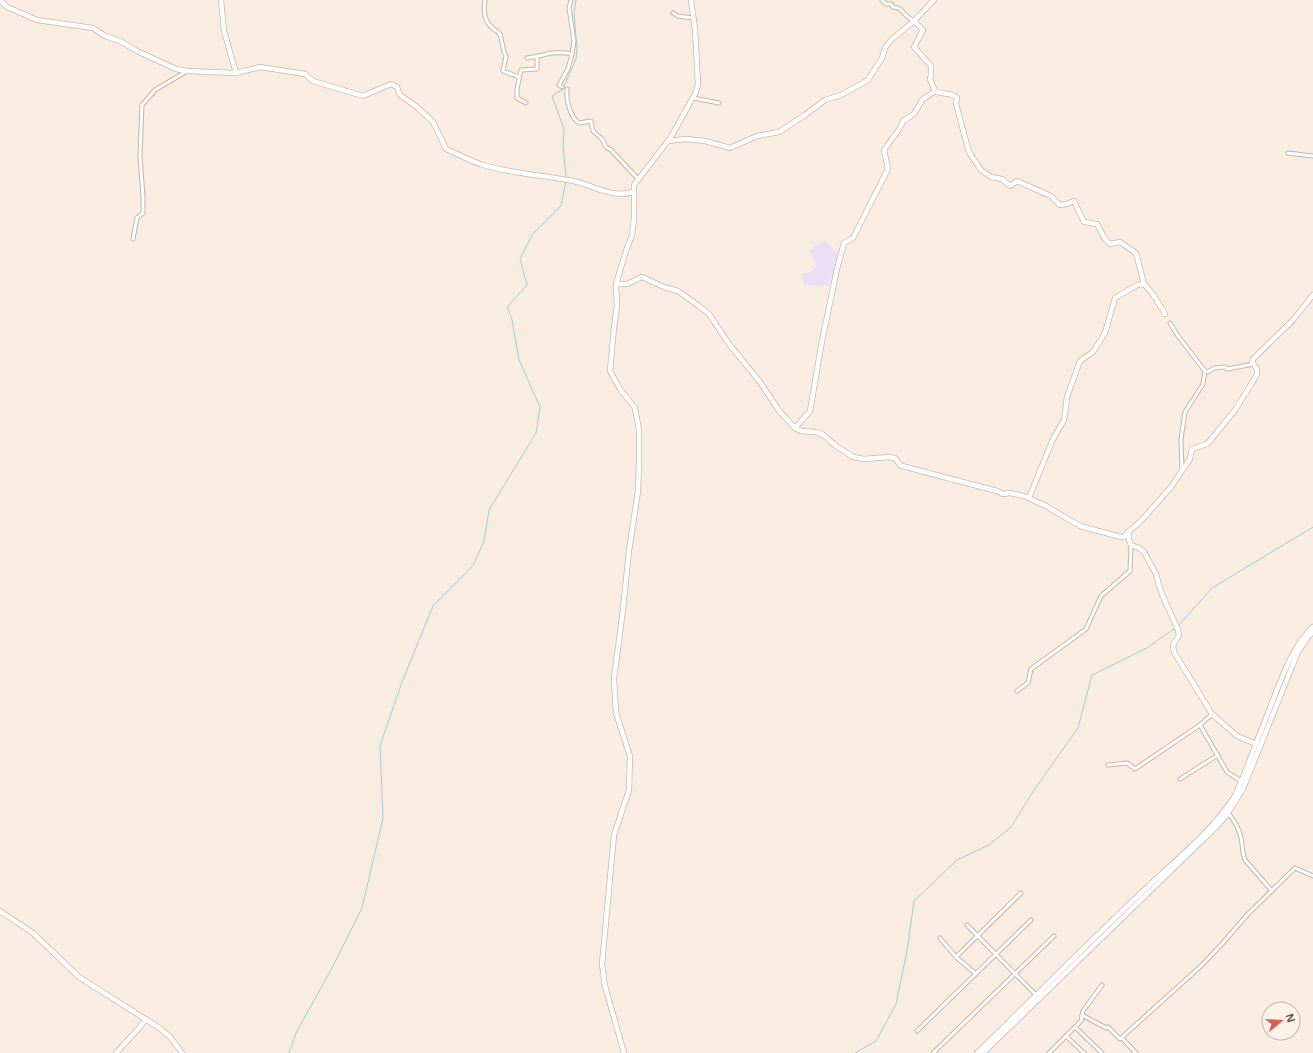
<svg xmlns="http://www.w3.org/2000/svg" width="1313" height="1053" viewBox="0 0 1313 1053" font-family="'Open Sans',sans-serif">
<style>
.education{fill:#eadff5}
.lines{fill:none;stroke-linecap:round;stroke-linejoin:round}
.stream{stroke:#a0d0d1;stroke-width:1}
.street-casing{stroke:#c8b4aa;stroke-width:5}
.secondary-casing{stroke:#ceb5ab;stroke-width:6}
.street{stroke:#fff;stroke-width:3}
.secondary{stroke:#fff;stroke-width:4.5}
</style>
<rect width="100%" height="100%" fill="#f9ede2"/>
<polygon class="education" points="825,240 838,254 829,286 804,285 802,274 811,272 817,266 809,250"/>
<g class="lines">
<g class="stream">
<polyline points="566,177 563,146 564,129 552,96 563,89 576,59 577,48 574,13 576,0"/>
<polyline points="1178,626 1212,588 1313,527"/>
<polyline points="289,1053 296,1033 333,966 362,908 383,818 380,746 402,682 433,606 473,566 484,541 489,510 536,433 540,407 519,360 512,320 507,307 527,285 520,259 532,235 561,206 566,181"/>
<polyline points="855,1053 876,1041 896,1004 907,951 914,901 957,860 989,845 1011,827 1032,793 1078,728 1092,675 1147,648 1175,628"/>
</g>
<g class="street-casing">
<g id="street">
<path d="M485 0C483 12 484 22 495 30 497 31 499 32 500 34L504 52 506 56 503 71 519 77"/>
<path d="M882 0 886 4H891L893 7C903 8 901 12 908 17 910 19 912 20 914 21"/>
<polyline points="673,13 678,16 693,18"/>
<path d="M527 58C544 56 553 50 572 54"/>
<polyline points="562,87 559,85 568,69 572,54 574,41 569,8 571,0"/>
<path d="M567 89C566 99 570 117 579 123L591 121 593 131 602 139 606 147 611 150 638 179"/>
<polyline points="693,98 719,103"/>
<polyline points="526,103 517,98 517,89 521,70 537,69 537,57"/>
<polyline points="1288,153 1313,156"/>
<polyline points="133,239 137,218 143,213 143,197 140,156 142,105 155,90 187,71"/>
<polyline points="1170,323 1178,336 1205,371 1203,384 1185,412 1181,439 1182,470"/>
<polyline points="1205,371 1208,372 1214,368 1225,367 1227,369 1254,364"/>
<polyline points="1017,691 1028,683 1031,669 1086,629 1101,596 1130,571 1131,545"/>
<polyline points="1200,725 1227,772 1241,781"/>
<polyline points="1108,765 1127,763 1135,769 1200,725 1212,714"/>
<polyline points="1180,779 1218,755"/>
<path d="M1228 813C1234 820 1239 829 1241 838 1243 846 1242 853 1245 860L1272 891"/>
<polyline points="967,925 1036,995"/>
<polyline points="940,938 956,957 976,974"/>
<polyline points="956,957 1021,893"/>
<polyline points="1082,1015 1106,1028 1108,1027 1120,1039 1201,966 1221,945 1248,914 1295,868 1313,876"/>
<polyline points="1075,1027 1102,1053"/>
<polyline points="917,1031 1031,920"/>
<polyline points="1066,1036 1084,1053"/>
<polyline points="1122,1038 1136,1053"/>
<polyline points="933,1053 1054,936"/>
<polyline points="1049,1053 1081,1021 1083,1011 1102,985"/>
</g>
</g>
<g class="secondary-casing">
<g id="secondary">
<path d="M0 0 7 7 37 20 93 28 105 36 120 41 137 51 176 69 187 71 236 73 260 67 305 74 313 81 363 96 391 84 397 87 400 95 417 107 433 122 446 149C458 154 470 161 483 165 510 173 540 175 568 180 591 183 609 199 633 192"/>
<polyline points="221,0 224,31 236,73"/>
<path d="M914 21 923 30 914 47 931 66V75L930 79 935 91C942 95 951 92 957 98L956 104 969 152 981 170 991 177 1002 179 1010 186 1017 181 1051 196 1060 205 1067 204 1074 201 1084 222 1097 224 1105 239 1110 244 1120 242 1136 253 1144 284 1152 293 1165 314"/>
<polyline points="668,141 686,139 705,141 730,148 757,136 779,132 805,115 825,100 841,95 868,80 882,58 885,48 891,40 914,21 934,0"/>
<polyline points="616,284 627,284 642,277 664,287 678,291 699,306 709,314 729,344 760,382 780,412 795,428 801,431 816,432 822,434 836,446 853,457 864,459 888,457 895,458 900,465 902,466 997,491 1003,494 1010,493 1024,496 1046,506 1080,526 1121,537 1124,537 1128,532"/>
<polyline points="795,428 810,411 822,341 837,269 844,243 853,238 888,169 884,150 900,128 903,121 914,114 922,100 935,91"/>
<polyline points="1029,498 1052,441 1064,420 1067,397 1080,361 1093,352 1105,333 1115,298 1137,285 1144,284"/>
<polyline points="1256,744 1237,736 1212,714 1174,652 1173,645 1179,635 1178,630 1161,592 1156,574 1144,552 1139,548 1131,545 1129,540 1128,532 1141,521 1171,487 1190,459 1192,449 1207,444 1209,442 1235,410 1252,383 1257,374 1257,369 1255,366 1252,362 1253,359 1293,320 1313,295"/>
<polyline points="0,911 33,933 79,977 161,1029 170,1037 182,1053"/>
<polyline points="116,1053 139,1028 146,1019"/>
<polyline points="624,1053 605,986 602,964 614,835 629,790 630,756 616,713 614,679 623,609 629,551 638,491 639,463 639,430 635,408 620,389 610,371 614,328 617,305 616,284 626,251 632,235 634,218 634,185 671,137 696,92 698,84 695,29 691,0"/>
<path d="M977 1053C1032 1000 1085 946 1140 894 1172 863 1211 833 1235 796 1248 767 1258 737 1270 708 1281 680 1291 648 1313 627"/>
<polyline points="983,1053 1211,832 1226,816 1243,789 1298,652 1308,637 1313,632"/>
</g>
</g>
<use href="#street" class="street"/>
<use href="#secondary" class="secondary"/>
</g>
<g transform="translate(1281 1021) rotate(72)"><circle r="19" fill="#fdf2e8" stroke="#c4b2a9"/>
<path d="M0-3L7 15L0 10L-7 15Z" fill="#d85f53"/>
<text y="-6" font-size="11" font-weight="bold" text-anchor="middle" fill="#6e534b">N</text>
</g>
</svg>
